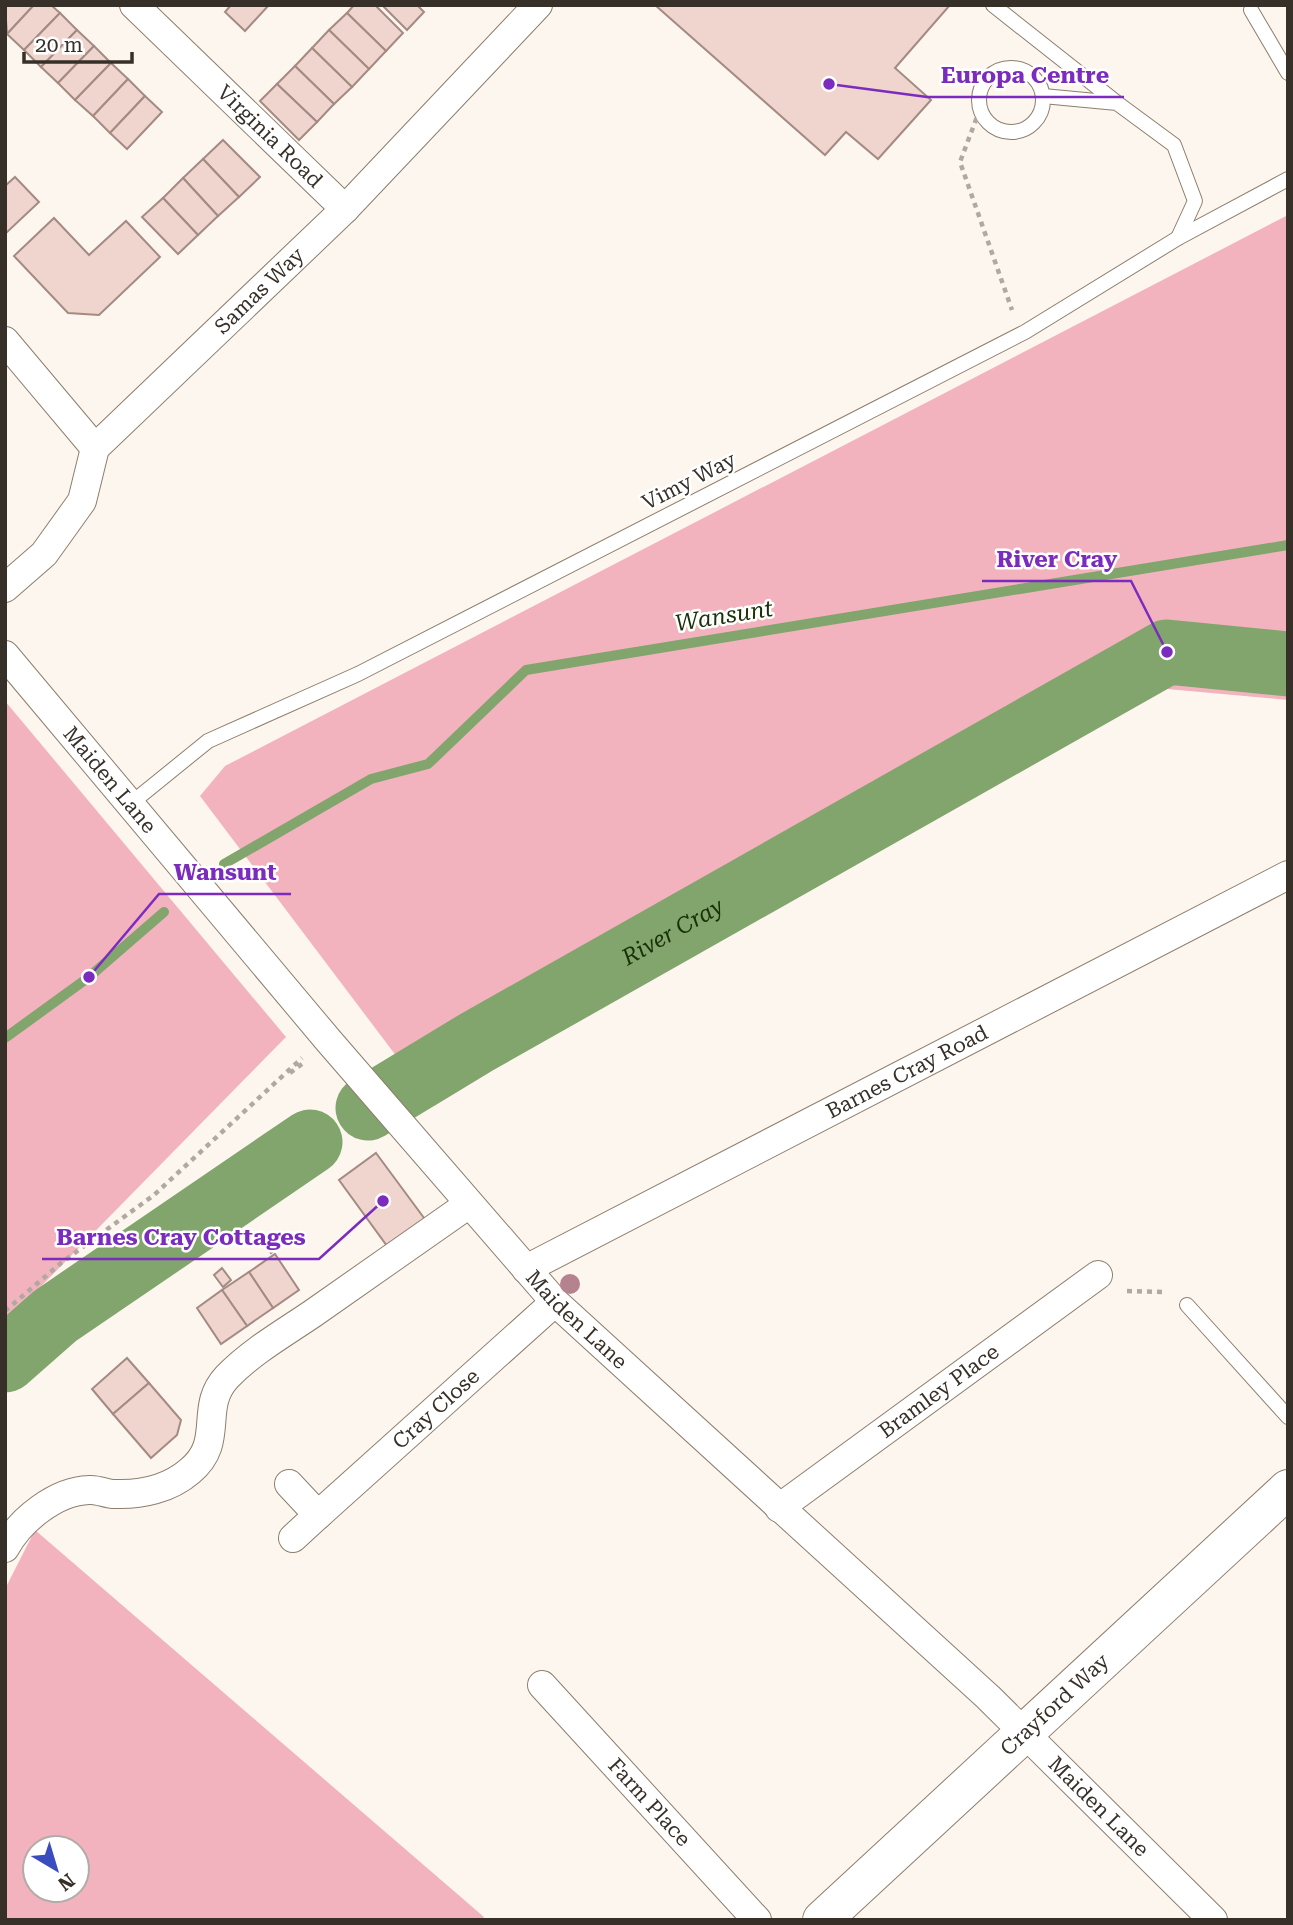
<svg xmlns="http://www.w3.org/2000/svg" width="1293" height="1925" viewBox="0 0 1293 1925" font-family="'Roboto Serif',serif">
<style>
.green{fill:#f2b3be;fill-rule:evenodd}
.lines{fill:none;stroke-linecap:round;stroke-linejoin:round}
.stream{stroke:#81a56c;stroke-width:10}
.river{stroke:#81a56c;stroke-width:65}
.building{fill:#efd5cd;stroke:#a38b83;stroke-width:2}
.service-casing{stroke:#8d7e6d;stroke-width:16}
.minor-casing{stroke:#8d7e6d;stroke-width:30}
.secondary-casing{stroke:#8d7e6d;stroke-width:40}
.path{stroke:#b0a9a2;stroke-width:4.5;stroke-dasharray:5 5;stroke-linecap:butt}
.service{stroke:#fff;stroke-width:14}
.minor{stroke:#fff;stroke-width:28}
.secondary{stroke:#fff;stroke-width:38}
.tree{fill:#b5838d}
.labels{text-anchor:middle;dominant-baseline:central;stroke-width:5;stroke-linejoin:round;paint-order:stroke}
.street-label{font-size:21px;fill:#363029;stroke:#fff}
.water-label{font-size:23px;font-style:italic;fill:#193107;stroke:#fff}
.leader{fill:none;stroke:#7b2cbf;stroke-width:2.5}
.callout-dot{fill:#7b2cbf;stroke:#fff;stroke-width:2.5}
.callout-label{font-size:23px;text-anchor:middle;font-weight:bold;fill:#7b2cbf;stroke:#fff;stroke-width:5;stroke-linejoin:round;paint-order:stroke}
</style>
<rect width="100%" height="100%" fill="#fdf6ef"/>
<g class="green">
<polygon points="1288,215 1288,700 1123,685 434,1106 200,796 225,766"/>
<polygon points="5,701 286,1037 5,1323"/>
<path d="M35 1530 484 1917 481 1920H5V1589ZM35 1848H77V1890H35Z"/>
</g>
<g class="lines">
<g class="stream">
<polyline points="224,864 371,779 428,764 526,670 1288,545"/>
<polyline points="5,1038 89,977 164,912"/>
</g>
<g class="river">
<path id="s1" d="M368 1108 477 1042 1167 652 1288 664"/>
<polyline points="5,1360 55,1316 310,1142"/>
</g>
</g>
<g class="building">
<polygon points="5,5 34,5 7,34"/>
<polygon points="34,5 51,5 60,13 24,50 7,34"/>
<polygon points="231,5 269,5 245,31 225,12"/>
<polygon points="354,5 375,5 403,33 386,51 347,13"/>
<polygon points="382,5 417,5 424,12 407,30"/>
<polygon points="655,5 950,5 895,68 931,100 878,159 846,132 825,155"/>
<polygon points="60,13 77,30 41,67 24,50"/>
<polygon points="347,13 386,51 369,69 329,30"/>
<polygon points="77,30 94,46 58,83 41,67"/>
<polygon points="329,30 369,69 352,87 312,48"/>
<polygon points="94,46 111,63 75,100 58,83"/>
<polygon points="312,48 352,87 334,104 295,66"/>
<polygon points="111,63 128,79 93,116 75,100"/>
<polygon points="295,66 334,104 317,122 277,84"/>
<polygon points="128,79 145,96 110,133 93,116"/>
<polygon points="277,84 317,122 299,140 260,101"/>
<polygon points="145,96 162,112 127,149 110,133"/>
<polygon points="223,140 260,177 239,197 203,159"/>
<polygon points="203,159 239,197 218,216 183,178"/>
<polygon points="15,177 39,202 5,234 5,186"/>
<polygon points="183,178 218,216 198,235 163,198"/>
<polygon points="163,198 198,235 178,254 142,217"/>
<polygon points="54,218 89,255 126,221 160,257 99,315 68,313 14,256"/>
<polygon points="376,1153 427,1222 390,1250 339,1180"/>
<polygon points="270,1236 278,1247 271,1253 262,1242"/>
<polygon points="275,1254 299,1290 273,1308 249,1272"/>
<polygon points="222,1268 231,1280 223,1287 214,1275"/>
<polygon points="249,1272 273,1308 247,1326 222,1290"/>
<polygon points="222,1290 247,1326 221,1344 197,1308"/>
<polygon points="127,1358 149,1383 113,1414 92,1389"/>
<polygon points="149,1383 181,1420 177,1435 151,1458 113,1414"/>
</g>
<g class="lines">
<g class="service-casing">
<g id="service">
<polyline points="993,5 1116,102"/>
<polyline points="1251,10 1288,73"/>
<circle cx="1011" cy="100" r="32"/>
<polyline points="1043,96 1117,103 1174,145 1195,201 1178,238"/>
<polyline points="129,805 208,741 358,674 1025,332 1178,238 1288,179"/>
<polyline points="1187,1305 1288,1417"/>
</g>
</g>
<g class="minor-casing">
<g id="minor">
<path id="s2" d="M134 5 345 209"/>
<polyline points="5,341 95,448"/>
<path id="s3" d="M5 588 44 554 82 501 95 448 345 209 538 5"/>
<path id="s4" d="M5 655 328 1040 555 1302 988 1697 1213 1920"/>
<path id="s5" d="M526 1269 1288 875"/>
<path id="s6" d="M289 1484 318 1515 555 1302"/>
<path id="s7" d="M779 1508 1098 1275"/>
<polyline points="293,1538 318,1515"/>
<path d="M5 1548C20 1520 56 1491 89 1490 98 1489 106 1494 115 1494 141 1495 169 1489 190 1471 226 1441 198 1408 227 1377 251 1352 284 1333 312 1314 364 1277 417 1241 469 1204"/>
<path id="s8" d="M542 1685 757 1920"/>
</g>
</g>
<g class="secondary-casing">
<g id="secondary">
<path id="s9" d="M822 1920 1288 1489"/>
</g>
</g>
<g class="path">
<polyline points="980,109 960,162 1012,310"/>
<polyline points="290,1073 306,1061"/>
<polyline points="1127,1291 1166,1292"/>
<polyline points="5,1311 61,1263 154,1195 302,1058"/>
</g>
<use href="#service" class="service"/>
<use href="#minor" class="minor"/>
<use href="#secondary" class="secondary"/>
</g>
<circle class="tree" cx="570" cy="1284" r="10"/>
<g class="labels">
<g class="street-label">
<text stroke="none"><textPath href="#s2" startOffset="189">Virginia Road</textPath></text>
<text stroke="none"><textPath href="#s3" startOffset="399">Samas Way</textPath></text>
<text transform="translate(689 481) rotate(-27)">Vimy Way</text>
<text stroke="none"><textPath href="#s4" startOffset="163">Maiden Lane</textPath></text>
<text stroke="none"><textPath href="#s5" startOffset="429">Barnes Cray Road</textPath></text>
<text stroke="none"><textPath href="#s4" startOffset="877">Maiden Lane</textPath></text>
<text stroke="none"><textPath href="#s7" startOffset="198">Bramley Place</textPath></text>
<text stroke="none"><textPath href="#s6" startOffset="201">Cray Close</textPath></text>
<text stroke="none"><textPath href="#s9" startOffset="317">Crayford Way</textPath></text>
<text stroke="none"><textPath href="#s8" startOffset="159">Farm Place</textPath></text>
<text stroke="none"><textPath href="#s4" startOffset="1591">Maiden Lane</textPath></text>
</g>
<g class="water-label">
<text transform="translate(724 616) rotate(-9)">Wansunt</text>
<text stroke="none"><textPath href="#s1" startOffset="352">River Cray</textPath></text>
</g>
</g>
<path class="leader" d="M829 84L927 97H1124M1167 652L1131 581H982M89 977L159 894H291M383 1201L319 1259H42"/>
<g class="callout-dot">
<circle cx="829" cy="84" r="7"/>
<circle cx="1167" cy="652" r="7"/>
<circle cx="89" cy="977" r="7"/>
<circle cx="383" cy="1201" r="7"/>
</g>
<g class="callout-label">
<text x="1025" y="83">Europa Centre</text>
<text x="1057" y="567">River Cray</text>
<text x="225" y="880">Wansunt</text>
<text x="181" y="1245">Barnes Cray Cottages</text>
</g>
<rect width="1293" height="1925" fill="none" stroke="#363029" stroke-width="14"/>
<g transform="translate(56 1869) rotate(142)"><circle r="33" fill="#ffffff" stroke="#afaca9" stroke-width="2"/>
<path d="M0-5L12 26L0 18L-12 26Z" fill="#3a4cbe"/>
<text y="-10" font-size="19" font-weight="bold" text-anchor="middle" fill="#363029">N</text>
</g>
<path d="M24 52v10h108v-10" fill="none" stroke="#363029" stroke-width="3.5"/>
<text x="35" y="52" font-size="21" fill="#363029" stroke="#ffffff" stroke-width="5" paint-order="stroke">20 m</text>
</svg>
